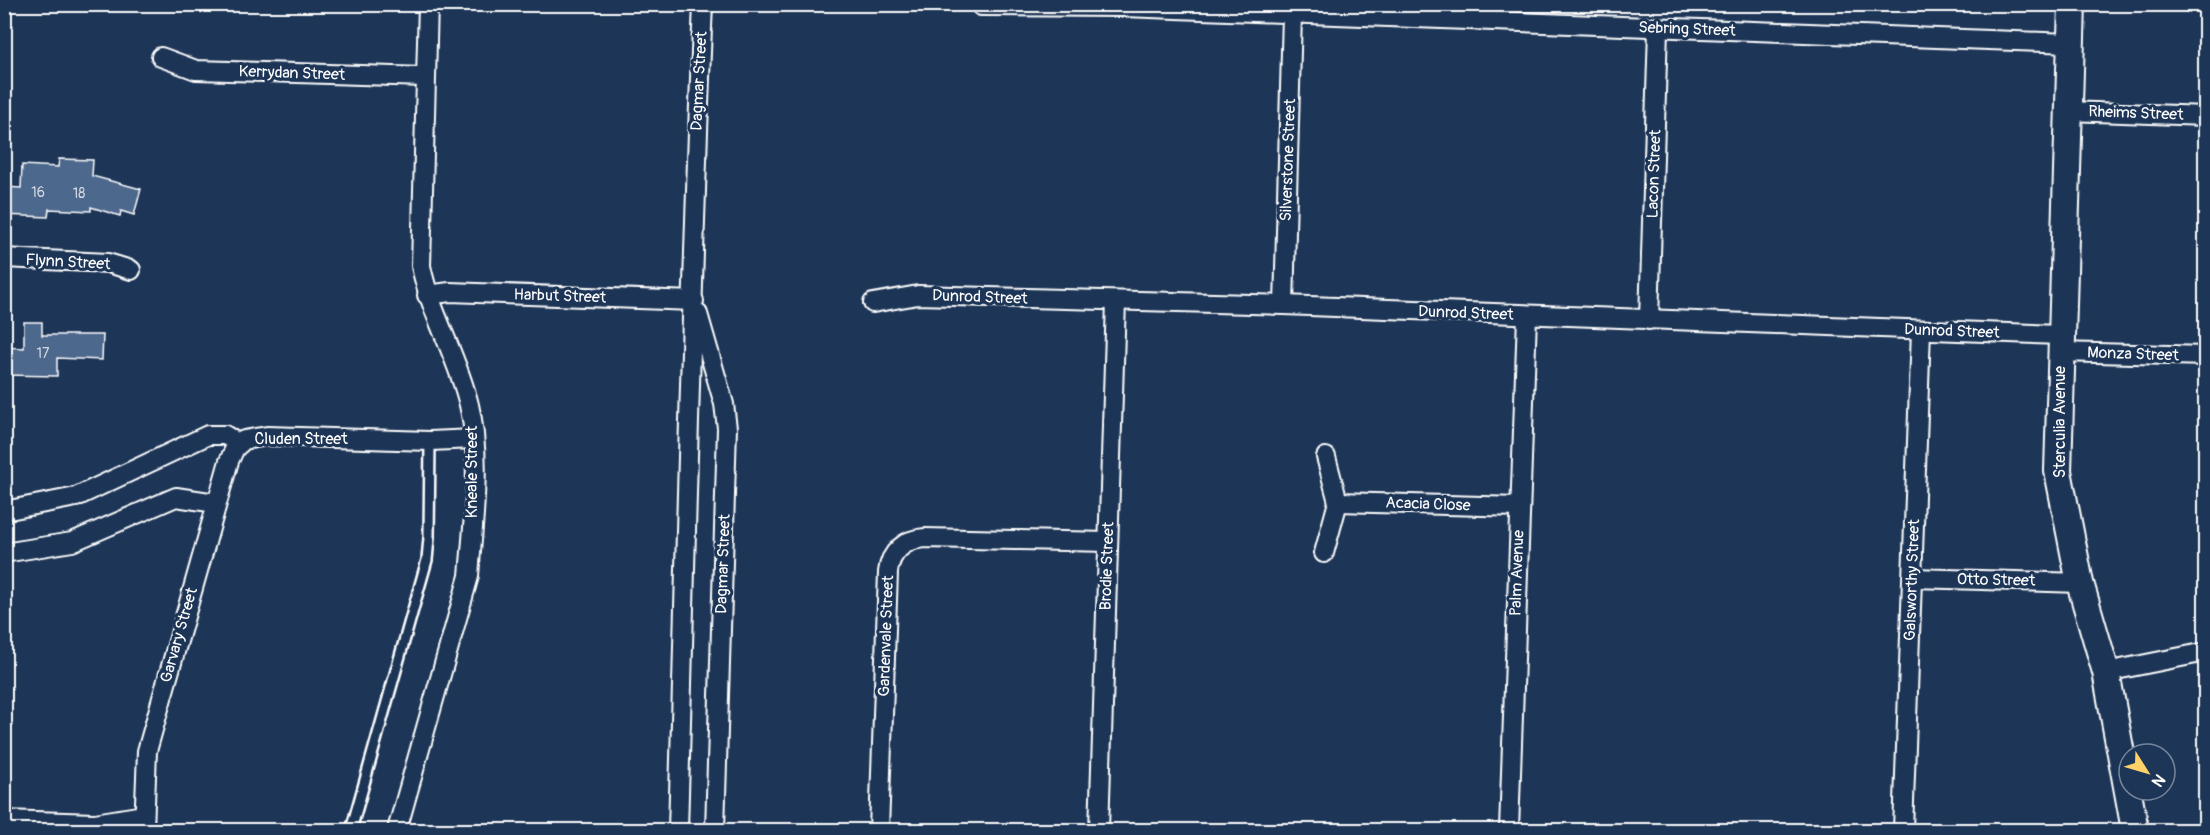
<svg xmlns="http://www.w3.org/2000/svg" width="2210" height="835" viewBox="0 0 2210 835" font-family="Pangolin,sans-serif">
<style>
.building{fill:#4e678d;stroke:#fff;stroke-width:1.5}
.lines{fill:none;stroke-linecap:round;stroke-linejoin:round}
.lane-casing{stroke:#fff;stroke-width:14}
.street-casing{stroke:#fff;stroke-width:22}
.secondary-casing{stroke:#fff;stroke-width:30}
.lane{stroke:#1d3557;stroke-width:9}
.street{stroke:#1d3557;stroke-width:18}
.secondary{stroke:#1d3557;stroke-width:26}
.labels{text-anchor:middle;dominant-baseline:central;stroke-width:6;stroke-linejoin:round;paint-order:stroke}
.number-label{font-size:14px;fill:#d3d9e2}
.street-label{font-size:16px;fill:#fff;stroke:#1d3557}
</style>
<rect width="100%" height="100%" fill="#1d3557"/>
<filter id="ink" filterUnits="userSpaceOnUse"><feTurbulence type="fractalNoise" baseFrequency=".0167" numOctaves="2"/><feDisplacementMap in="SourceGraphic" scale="12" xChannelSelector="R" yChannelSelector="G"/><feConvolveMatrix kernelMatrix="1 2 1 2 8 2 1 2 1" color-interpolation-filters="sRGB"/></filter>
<g filter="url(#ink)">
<g class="building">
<polygon points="59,159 93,160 92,176 141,189 134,215 121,211 120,216 91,207 91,211 49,209 48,217 4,215 4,187 21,188 22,165 58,167"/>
<polygon points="24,322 42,322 42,335 103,335 102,360 57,358 57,376 4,375 4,347 24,348"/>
</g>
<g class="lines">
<g class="lane-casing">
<polyline id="lane" points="351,830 427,560 429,538 430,441"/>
</g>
<g class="street-casing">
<g id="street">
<polyline points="981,6 1124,7 2070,43"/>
<polyline points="161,57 196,70 426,77"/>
<polyline points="2067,111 2206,116"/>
<polyline points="4,258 108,263 131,270"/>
<polyline points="427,295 450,292 694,301"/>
<polyline points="873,303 918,295 1284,305 2060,335"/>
<polyline points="1284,305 1292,15"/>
<polyline points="698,314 724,404 727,428 715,830"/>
<polyline points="1649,320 1658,28"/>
<polyline points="2060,352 2206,356"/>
<polyline points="1338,502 1519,507"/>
<polyline points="4,511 76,497 208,435 225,435 239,444"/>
<polyline points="4,553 72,542 176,497 216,503"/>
<polyline points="1324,553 1338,502 1326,457"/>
<polyline points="1913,578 2080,583"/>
<polyline points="2106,672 2206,652"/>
<polyline points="4,820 95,823 144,815"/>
<polyline points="144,830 147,751 229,461 235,448 244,440 267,436 430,441 474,439"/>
<path d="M397 830 469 576C473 523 482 456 469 405 458 357 431 315 421 266L428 4"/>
<path d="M678 830C686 555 691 280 703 4"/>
<path d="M879 830 888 572C890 552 905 539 925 538L1108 542"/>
<polyline points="1099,830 1116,301"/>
<polyline points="1509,830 1527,316"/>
<polyline points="1903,830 1921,330"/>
</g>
</g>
<g class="secondary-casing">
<polyline id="secondary" points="2072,4 2058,471 2080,583 2106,672 2135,830"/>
</g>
<use href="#lane" class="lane"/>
<use href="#street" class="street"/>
<use href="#secondary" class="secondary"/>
</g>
</g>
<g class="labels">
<g class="number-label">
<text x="38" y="192">16</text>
<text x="79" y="193">18</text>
<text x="43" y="353">17</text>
</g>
<g class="street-label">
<text transform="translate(1687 29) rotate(2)">Sebring Street</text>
<text transform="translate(292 73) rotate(2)">Kerrydan Street</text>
<text transform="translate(699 81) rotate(-87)">Dagmar Street</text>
<text transform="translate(2136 113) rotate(2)">Rheims Street</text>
<text transform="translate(1288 160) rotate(-88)">Silverstone Street</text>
<text transform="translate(1654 174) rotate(-88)">Lacon Street</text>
<text transform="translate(68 262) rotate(3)">Flynn Street</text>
<text transform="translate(560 296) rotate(2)">Harbut Street</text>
<text transform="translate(980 297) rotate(2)">Dunrod Street</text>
<text transform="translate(1466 313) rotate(2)">Dunrod Street</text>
<text transform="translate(1952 331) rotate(2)">Dunrod Street</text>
<text transform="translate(2133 354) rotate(2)">Monza Street</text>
<text transform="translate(2060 422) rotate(-90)">Sterculia Avenue</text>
<text x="301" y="439">Cluden Street</text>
<text transform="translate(472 472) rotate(-90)">Kneale Street</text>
<text transform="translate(1428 504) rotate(2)">Acacia Close</text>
<text transform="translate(723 564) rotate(-88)">Dagmar Street</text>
<text transform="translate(1107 566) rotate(-88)">Brodie Street</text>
<text transform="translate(1517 573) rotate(-88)">Palm Avenue</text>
<text transform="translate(1912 580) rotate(-88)">Galsworthy Street</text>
<text transform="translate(1996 580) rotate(1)">Otto Street</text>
<text transform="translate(179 635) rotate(-74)">Garvary Street</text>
<text transform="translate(886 636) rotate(-88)">Gardenvale Street</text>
</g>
</g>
<rect width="2210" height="835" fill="none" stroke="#1d3557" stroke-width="24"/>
<rect x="12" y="12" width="2186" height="811" fill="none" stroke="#fff" stroke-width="2" filter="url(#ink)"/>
<g transform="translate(2147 772) rotate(127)"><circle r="28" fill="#1d3557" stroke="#77869a" stroke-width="1.5"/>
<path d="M0-4.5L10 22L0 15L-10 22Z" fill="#ffd166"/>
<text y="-9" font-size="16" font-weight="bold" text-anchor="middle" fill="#ffffff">N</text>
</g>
</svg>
